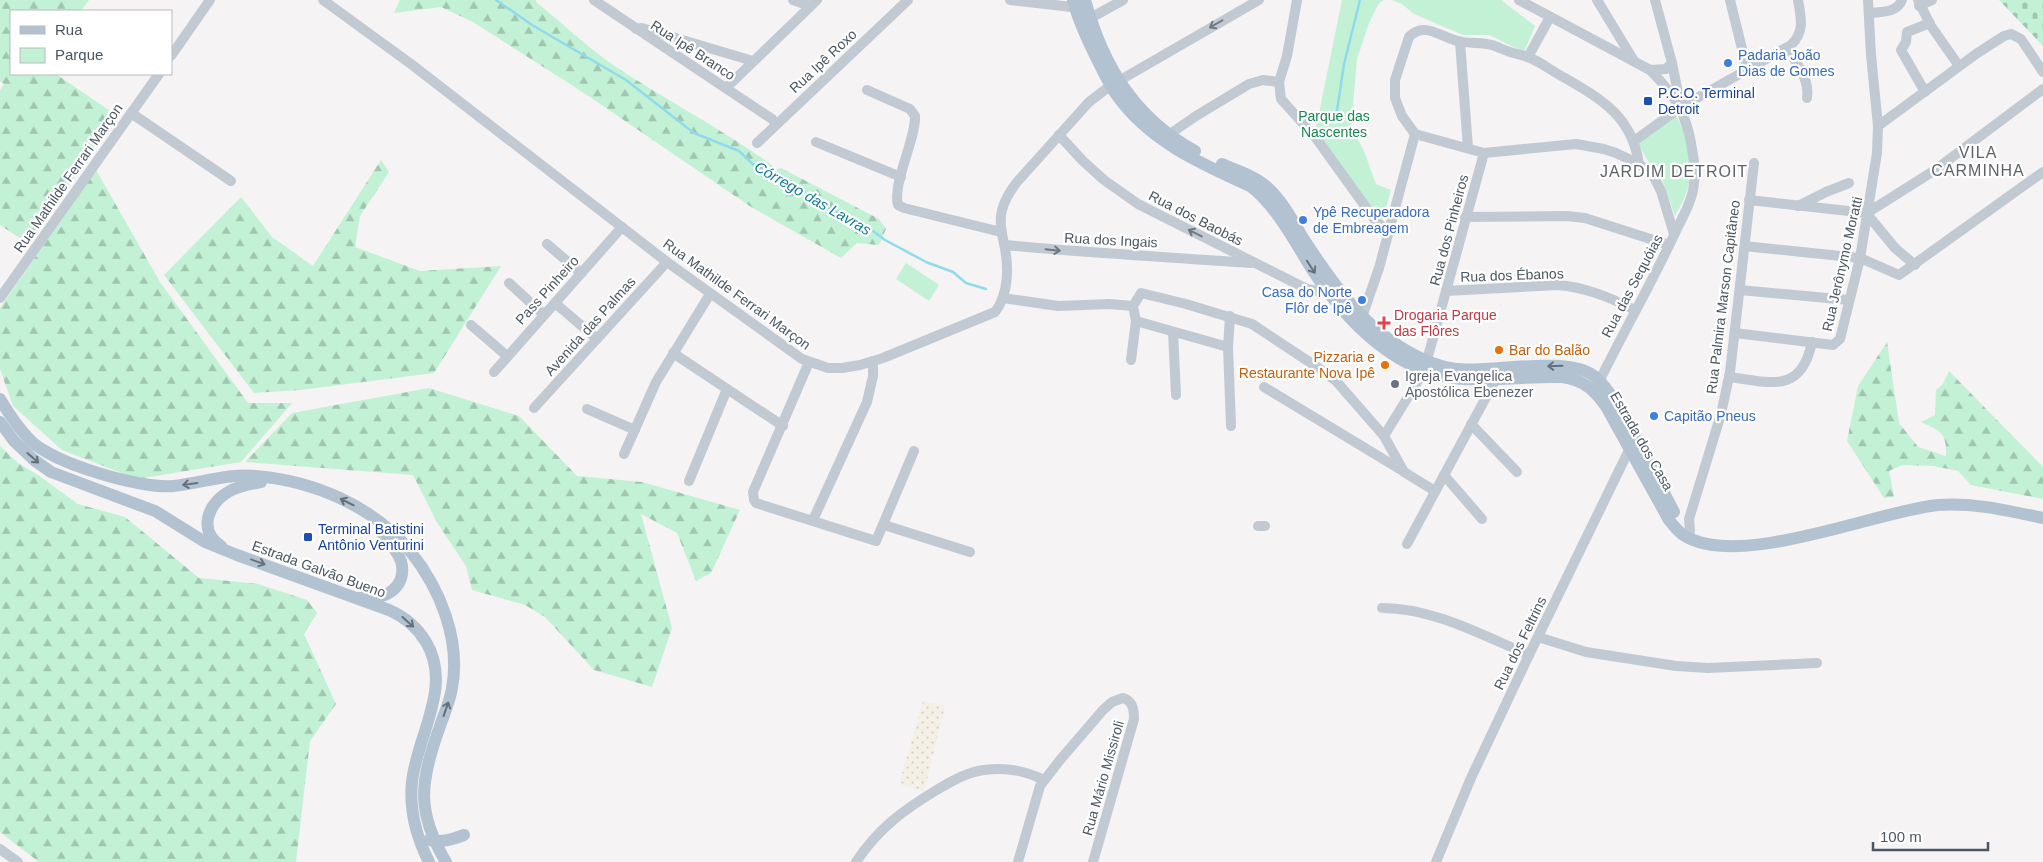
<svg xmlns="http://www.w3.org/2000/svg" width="2043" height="862" viewBox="0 0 2043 862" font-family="Arial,sans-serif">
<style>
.forest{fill:url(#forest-firs)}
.sand{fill:url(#sand-dots)}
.cemetery{fill:url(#cemetery-stones)}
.green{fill:#c3f1d5}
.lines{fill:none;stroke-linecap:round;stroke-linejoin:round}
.stream{stroke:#90daee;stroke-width:2.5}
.minor{stroke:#c1cad2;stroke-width:10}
.major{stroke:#b3c2d1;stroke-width:12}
.oneway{stroke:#6e7983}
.oneway2{stroke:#64717d}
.shop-dot{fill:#3f7fe0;stroke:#fff;stroke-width:2}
.transit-dot{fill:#1a4fb4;stroke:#fff;stroke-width:2}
.health-dot{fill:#e0444e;stroke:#fff;stroke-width:2}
.food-dot{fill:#e8710a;stroke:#fff;stroke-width:2}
.worship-dot{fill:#6b7280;stroke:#fff;stroke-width:2}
.labels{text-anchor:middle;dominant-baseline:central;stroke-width:4.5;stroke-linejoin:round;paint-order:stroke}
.street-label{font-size:14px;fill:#4a5661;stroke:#fff}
.shop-label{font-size:14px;fill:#366cbe;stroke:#fff;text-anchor:start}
.transit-label{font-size:14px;fill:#164399;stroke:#fff;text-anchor:start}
.park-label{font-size:14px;fill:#17864f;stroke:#fff}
.health-label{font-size:14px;fill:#be3a42;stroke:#fff;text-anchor:start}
.food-label{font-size:14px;fill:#c56008;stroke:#fff;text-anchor:start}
.worship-label{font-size:14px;fill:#5b616d;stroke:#fff;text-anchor:start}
.water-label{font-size:15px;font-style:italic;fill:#0c7c9b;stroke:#fff}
.quarter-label{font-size:16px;letter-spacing:1px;fill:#5f6368;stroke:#fff}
</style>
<defs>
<pattern id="forest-firs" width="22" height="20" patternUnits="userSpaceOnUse" patternTransform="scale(1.25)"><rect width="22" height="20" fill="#c3f1d5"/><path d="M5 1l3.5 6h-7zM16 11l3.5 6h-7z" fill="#a0c6b0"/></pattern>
<pattern id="sand-dots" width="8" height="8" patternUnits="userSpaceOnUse" patternTransform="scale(1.25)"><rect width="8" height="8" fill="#f5f0e5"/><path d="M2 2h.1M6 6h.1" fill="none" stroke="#d4d0c7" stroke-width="1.8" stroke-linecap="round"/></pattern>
<pattern id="cemetery-stones" width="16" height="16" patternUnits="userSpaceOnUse" patternTransform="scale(1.25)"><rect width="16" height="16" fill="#c3f1d5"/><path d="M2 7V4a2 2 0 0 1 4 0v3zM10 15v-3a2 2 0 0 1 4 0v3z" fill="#a0c6b0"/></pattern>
</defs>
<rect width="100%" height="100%" fill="#f5f3f3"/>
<g class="forest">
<polygon points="0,0 89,0 81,11 11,11 11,74 56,74 116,115 29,244 0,225 0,90 4,84 0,81"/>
<path d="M400 0H536V2C562 23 588 48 616 67 669 102 726 131 777 169L781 168 879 219 886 229 879 245 857 243 841 258 751 207 584 93 473 22 441 7 394 13Z"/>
<polygon points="381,160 389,172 360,216 355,247 420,271 501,266 434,373 300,390 254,393 164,275 241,197 272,237 313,266"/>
<polygon points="96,170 160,282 248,403 292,403 241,462 137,479 62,450 13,406 0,369 0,308"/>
<path d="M1887 342 1899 423 1918 447 1946 456C1947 433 1941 431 1921 422L1935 415 1936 390 1943 384 1949 371 2043 467V499L1971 485 1958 471 1934 466 1902 465 1889 471 1894 497 1884 498 1847 441 1858 386Z"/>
<polygon points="429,388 519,416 577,476 642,482 740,510 711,573 696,581 677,533 641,514 672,628 652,687 594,670 545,617 525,605 472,590 466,566 438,524 413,475 245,462 292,413"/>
<polygon points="0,446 18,463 38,475 78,504 125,517 199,578 258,584 307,600 317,613 304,634 336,704 310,741 296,862 39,862 0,832"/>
</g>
<polygon class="sand" points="923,701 945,707 924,791 899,784"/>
<polygon class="cemetery" points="1999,0 2043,0 2043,46"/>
<g class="green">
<polygon points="1342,0 1384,0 1379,3 1369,23 1357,59 1351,127 1364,151 1376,184 1391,190 1383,219 1377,217 1342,169 1316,128"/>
<polygon points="1392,0 1501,0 1535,26 1524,52 1489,35 1463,35 1414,14 1402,4"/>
<path d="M1675 115C1689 133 1694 165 1688 187 1686 197 1680 206 1675 216L1662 179 1653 170 1638 143Z"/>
<polygon points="906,263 939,285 929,301 896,279"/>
</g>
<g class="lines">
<g class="stream">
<polyline points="496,0 532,25 626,80 694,133 739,151 756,167 768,173 781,175 817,201 869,228 885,240 926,262 953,272 966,283 986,289"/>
<polyline points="1330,116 1337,111 1344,64 1360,0"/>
</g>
<g class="minor">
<path d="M323 0 411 64 667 262 802 359 828 368H842L860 365 883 358 995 312C1009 294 1009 266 1004 244 1002 233 999 222 1002 210 1005 199 1010 191 1017 182L1089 102 1110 86 1259 0"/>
<polyline points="594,0 772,119 776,124"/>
<polyline points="793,0 810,6"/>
<polyline points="1010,0 1081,8"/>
<polyline points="1297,0 1287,56 1279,82 1281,99 1316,138 1375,220 1388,232"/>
<polyline points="1519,0 1650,70 1666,69 1672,63"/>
<polyline points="1597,0 1634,61"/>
<polyline points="1655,0 1672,63 1680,103"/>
<polyline points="1730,0 1747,69"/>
<polyline points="1918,0 1931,26 1959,66"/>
<polyline points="1919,6 1932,0"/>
<path d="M1869 13C1881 12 1897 13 1902 0"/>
<polyline points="1085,21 1123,0"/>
<polyline points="636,29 642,28 753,61"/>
<polyline points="1460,42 1468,148"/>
<path d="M1787 48C1796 63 1810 79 1807 98"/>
<polyline points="171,56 210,0"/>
<polyline points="1528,57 1550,17"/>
<polyline points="726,88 817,0"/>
<path d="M867 90 910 109 915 116C916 139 892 184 898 205L904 208 1001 232"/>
<polyline points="1925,92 1901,50 1906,42 1907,32 1930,23"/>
<polyline points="131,113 231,181"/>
<polyline points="1878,126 1976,54 2004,36 2011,34 2021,39 2043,72"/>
<polyline points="1059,135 1083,161 1104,180 1138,204 1307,289 1329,293 1333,291"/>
<polyline points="1164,138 1196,116 1249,84 1263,80 1279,82"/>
<path d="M1634 141 1681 107 1791 45C1805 32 1801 17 1798 0"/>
<polyline points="816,142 901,177"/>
<polyline points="757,143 908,0"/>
<path d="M1639 164C1632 117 1603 100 1565 78 1553 72 1541 62 1528 57 1523 55 1516 54 1510 52 1504 50 1498 47 1492 45 1481 42 1469 44 1458 41 1441 37 1424 21 1409 37L1395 80V98L1402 116 1415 134 1484 153 1576 144 1604 149 1616 153 1639 164 1650 172 1655 179 1661 191 1674 234"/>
<polyline points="1749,200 1867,213"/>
<polyline points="1798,206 1826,192 1849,183"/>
<polyline points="1867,213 1935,170 2043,89"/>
<polyline points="1867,214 1895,248 1915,265"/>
<polyline points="1465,217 1567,216 1585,218 1669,245"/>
<polyline points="547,244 581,273"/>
<path d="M1005 245C1086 253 1169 257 1251 263"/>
<polyline points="1744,246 1860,258 1899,275 2043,172"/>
<polyline points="509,283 544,315"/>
<polyline points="1740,290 1849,300"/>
<path d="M1446 291 1557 285C1585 287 1609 297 1635 310"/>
<polyline points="0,298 159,74"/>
<polyline points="1003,298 1058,306 1109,304 1133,306"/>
<polyline points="555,303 597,339"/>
<polyline points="1230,316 1228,347 1231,426"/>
<polyline points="1136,321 1228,347"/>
<polyline points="1359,321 1362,317 1379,268 1415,134"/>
<polyline points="471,325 507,356"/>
<polyline points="1173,332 1176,395"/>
<polyline points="1735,333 1833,345 1840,339 1860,258 1877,153 1878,126 1871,55 1868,0"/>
<polyline points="673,353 783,426"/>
<polyline points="1131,360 1136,321 1133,306 1141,293 1186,304 1252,324 1320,369 1336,381 1384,436 1404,472 1435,491"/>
<polyline points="809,362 753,492 754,500 756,503 876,541 914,451"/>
<polyline points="494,372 622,227"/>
<path d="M1729 377C1770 382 1801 395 1812 342"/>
<path d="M1597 386C1622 334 1651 285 1675 233 1682 218 1693 200 1694 183 1696 172 1694 160 1692 149 1687 114 1675 95 1650 70"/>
<polyline points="1264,387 1403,471"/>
<polyline points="534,408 667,262"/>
<polyline points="587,409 635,430"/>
<polyline points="1471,424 1517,472"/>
<polyline points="1384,436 1424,371 1484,153"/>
<polyline points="624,454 656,382 710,294"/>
<polyline points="1444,475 1482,519"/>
<polyline points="689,481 727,389"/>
<polyline points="813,520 867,402 873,376 873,361"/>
<polyline points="884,525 970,552"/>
<polyline points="1258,526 1265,526"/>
<polyline points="1690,531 1689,519 1721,414 1730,372 1754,163"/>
<polyline points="1407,544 1498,375"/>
<path d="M1382 608C1433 608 1482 635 1529 655"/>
<polyline points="1538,637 1586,652 1676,666 1708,668 1817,663"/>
<polyline points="0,849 18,862"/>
<path d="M856 862C878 829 902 811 935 791 950 782 967 772 984 770 1005 767 1026 771 1044 780"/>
<path d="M1018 862 1040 786 1060 760 1103 710 1112 702 1123 698C1133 701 1134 710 1134 719L1093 862"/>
<polyline points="1436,862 1471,778 1529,655 1629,450 1634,446"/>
</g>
<g class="major">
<path d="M1073 0C1078 20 1087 39 1096 57 1103 71 1109 85 1118 97 1151 142 1200 163 1250 186 1276 205 1296 244 1313 271 1347 322 1398 375 1463 379 1496 381 1529 376 1562 377 1584 380 1595 390 1607 408L1669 520C1674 526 1678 532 1685 536 1741 569 1873 512 1938 505 1973 502 2009 511 2043 518"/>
<path d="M1085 0C1103 65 1134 118 1195 151"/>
<path d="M1222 164C1237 171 1256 176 1268 188 1283 202 1293 221 1303 238 1331 281 1361 325 1407 351 1422 360 1438 367 1456 369 1492 373 1567 355 1594 376 1608 387 1617 406 1626 421 1643 451 1658 481 1674 512"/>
<path d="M0 399C9 414 19 429 31 441 55 464 141 489 173 486 201 483 229 473 256 476 314 481 373 506 410 551 440 588 461 640 452 688 450 702 443 716 439 729 420 782 416 812 446 862"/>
<path d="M0 422 14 441 34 460 51 472 155 511 205 542 237 555 389 610C405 617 417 627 426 642 453 687 417 735 412 782 409 811 416 836 429 862"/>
<path d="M221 546C198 531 207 505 228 492 238 486 250 484 261 482"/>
<path d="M363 596C385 602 408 586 401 561 397 550 389 541 381 532"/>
<path d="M429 840C442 843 453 839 464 835"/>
</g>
</g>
<defs><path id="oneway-shaft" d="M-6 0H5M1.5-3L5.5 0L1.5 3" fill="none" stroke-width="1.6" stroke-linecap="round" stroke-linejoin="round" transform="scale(1.25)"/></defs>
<g class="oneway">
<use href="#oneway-shaft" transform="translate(1216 24) rotate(150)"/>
<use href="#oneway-shaft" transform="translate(1195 233) rotate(-153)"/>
<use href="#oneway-shaft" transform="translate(1053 250) rotate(6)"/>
</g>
<g class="oneway2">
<use href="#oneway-shaft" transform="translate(1311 267) rotate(57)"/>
<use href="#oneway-shaft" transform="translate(1555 366) rotate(178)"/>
<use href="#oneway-shaft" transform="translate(33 458) rotate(41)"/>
<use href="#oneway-shaft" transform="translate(190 484) rotate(172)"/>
<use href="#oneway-shaft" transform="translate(347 502) rotate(-154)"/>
<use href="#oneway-shaft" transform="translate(258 562) rotate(20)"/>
<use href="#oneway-shaft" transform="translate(408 622) rotate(42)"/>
<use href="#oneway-shaft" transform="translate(446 709) rotate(-71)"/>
</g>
<g class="shop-dot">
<circle cx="1728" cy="63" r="5"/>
<circle cx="1303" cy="220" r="5"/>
<circle cx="1362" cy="300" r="5"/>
<circle cx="1654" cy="416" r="5"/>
</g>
<g class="transit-dot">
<rect x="1643" y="96" width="10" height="10" rx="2.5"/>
<rect x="303" y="532" width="10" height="10" rx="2.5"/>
</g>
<path class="health-dot" d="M1381.5 315.5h5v5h5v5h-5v5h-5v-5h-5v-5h5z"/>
<g class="food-dot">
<circle cx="1499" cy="350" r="5"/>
<circle cx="1385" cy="365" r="5"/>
</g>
<circle class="worship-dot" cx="1395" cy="384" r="5"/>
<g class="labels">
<g class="street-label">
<text transform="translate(693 50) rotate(33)">Rua Ipê Branco</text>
<text transform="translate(823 61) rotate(-43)">Rua Ipê Roxo</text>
<text transform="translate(68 178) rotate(-55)">Rua Mathilde Ferrari Marçon</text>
<text transform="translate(1196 218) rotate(27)">Rua dos Baobás</text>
<text transform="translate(1449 230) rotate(-75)">Rua dos Pinheiros</text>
<text transform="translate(1111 240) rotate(3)">Rua dos Ingais</text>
<text transform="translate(1842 264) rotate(-77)">Rua Jerônymo Moratti</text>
<text transform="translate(1512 275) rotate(-2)">Rua dos Ébanos</text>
<text transform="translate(1632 286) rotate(-62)">Rua das Sequóias</text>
<text transform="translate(547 290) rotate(-48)">Pass Pinheiro</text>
<text transform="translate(737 294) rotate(36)">Rua Mathilde Ferrari Marçon</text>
<text transform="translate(1723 297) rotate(-83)">Rua Palmira Marson Capitâneo</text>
<text transform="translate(590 326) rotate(-48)">Avenida das Palmas</text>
<text transform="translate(1642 441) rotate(60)">Estrada dos Casa</text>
<text transform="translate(319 569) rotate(20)">Estrada Galvão Bueno</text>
<text transform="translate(1520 643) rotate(-64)">Rua dos Feltrins</text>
<text transform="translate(1103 778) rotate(-74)">Rua Mário Missiroli</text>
</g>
<g class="shop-label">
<text x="1738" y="55">Padaria João<tspan x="1738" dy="16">Dias de Gomes</tspan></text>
<text x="1313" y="212">Ypê Recuperadora<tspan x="1313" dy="16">de Embreagem</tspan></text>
<text x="1352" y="292" text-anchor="end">Casa do Norte<tspan x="1352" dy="16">Flôr de Ipê</tspan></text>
<text x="1664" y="416">Capitão Pneus</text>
</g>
<g class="transit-label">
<text x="1658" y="93">P.C.O. Terminal<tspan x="1658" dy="16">Detroit</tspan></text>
<text x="318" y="529">Terminal Batistini<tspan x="318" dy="16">Antônio Venturini</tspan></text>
</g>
<g class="park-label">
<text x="1334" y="116">Parque das<tspan x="1334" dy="16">Nascentes</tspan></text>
</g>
<g class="health-label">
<text x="1394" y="315">Drogaria Parque<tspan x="1394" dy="16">das Flôres</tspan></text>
</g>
<g class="food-label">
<text x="1509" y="350">Bar do Balão</text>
<text x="1375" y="357" text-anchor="end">Pizzaria e<tspan x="1375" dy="16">Restaurante Nova Ipê</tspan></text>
</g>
<g class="worship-label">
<text x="1405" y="376">Igreja Evangelica<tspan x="1405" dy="16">Apostólica Ebenezer</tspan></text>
</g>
<g class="water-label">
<text transform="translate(813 198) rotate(30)">Córrego das Lavras</text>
</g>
<g class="quarter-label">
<text x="1978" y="152">VILA<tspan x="1978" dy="18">CARMINHA</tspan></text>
<text x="1674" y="171">JARDIM DETROIT</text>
</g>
</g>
<rect x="10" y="10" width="162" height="65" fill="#ffffff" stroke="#b7bbc0"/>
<rect x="20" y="26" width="25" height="8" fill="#b3c2d1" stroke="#b7bbc0"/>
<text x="55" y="35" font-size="15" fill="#4a5661">Rua</text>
<rect x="20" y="48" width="25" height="15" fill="#c3f1d5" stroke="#b7bbc0"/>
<text x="55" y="60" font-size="15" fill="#4a5661">Parque</text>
<path d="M1873 842v8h115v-8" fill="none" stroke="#4a5661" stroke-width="2.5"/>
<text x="1880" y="842" font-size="15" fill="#4a5661" stroke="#ffffff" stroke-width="4" paint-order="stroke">100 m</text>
</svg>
